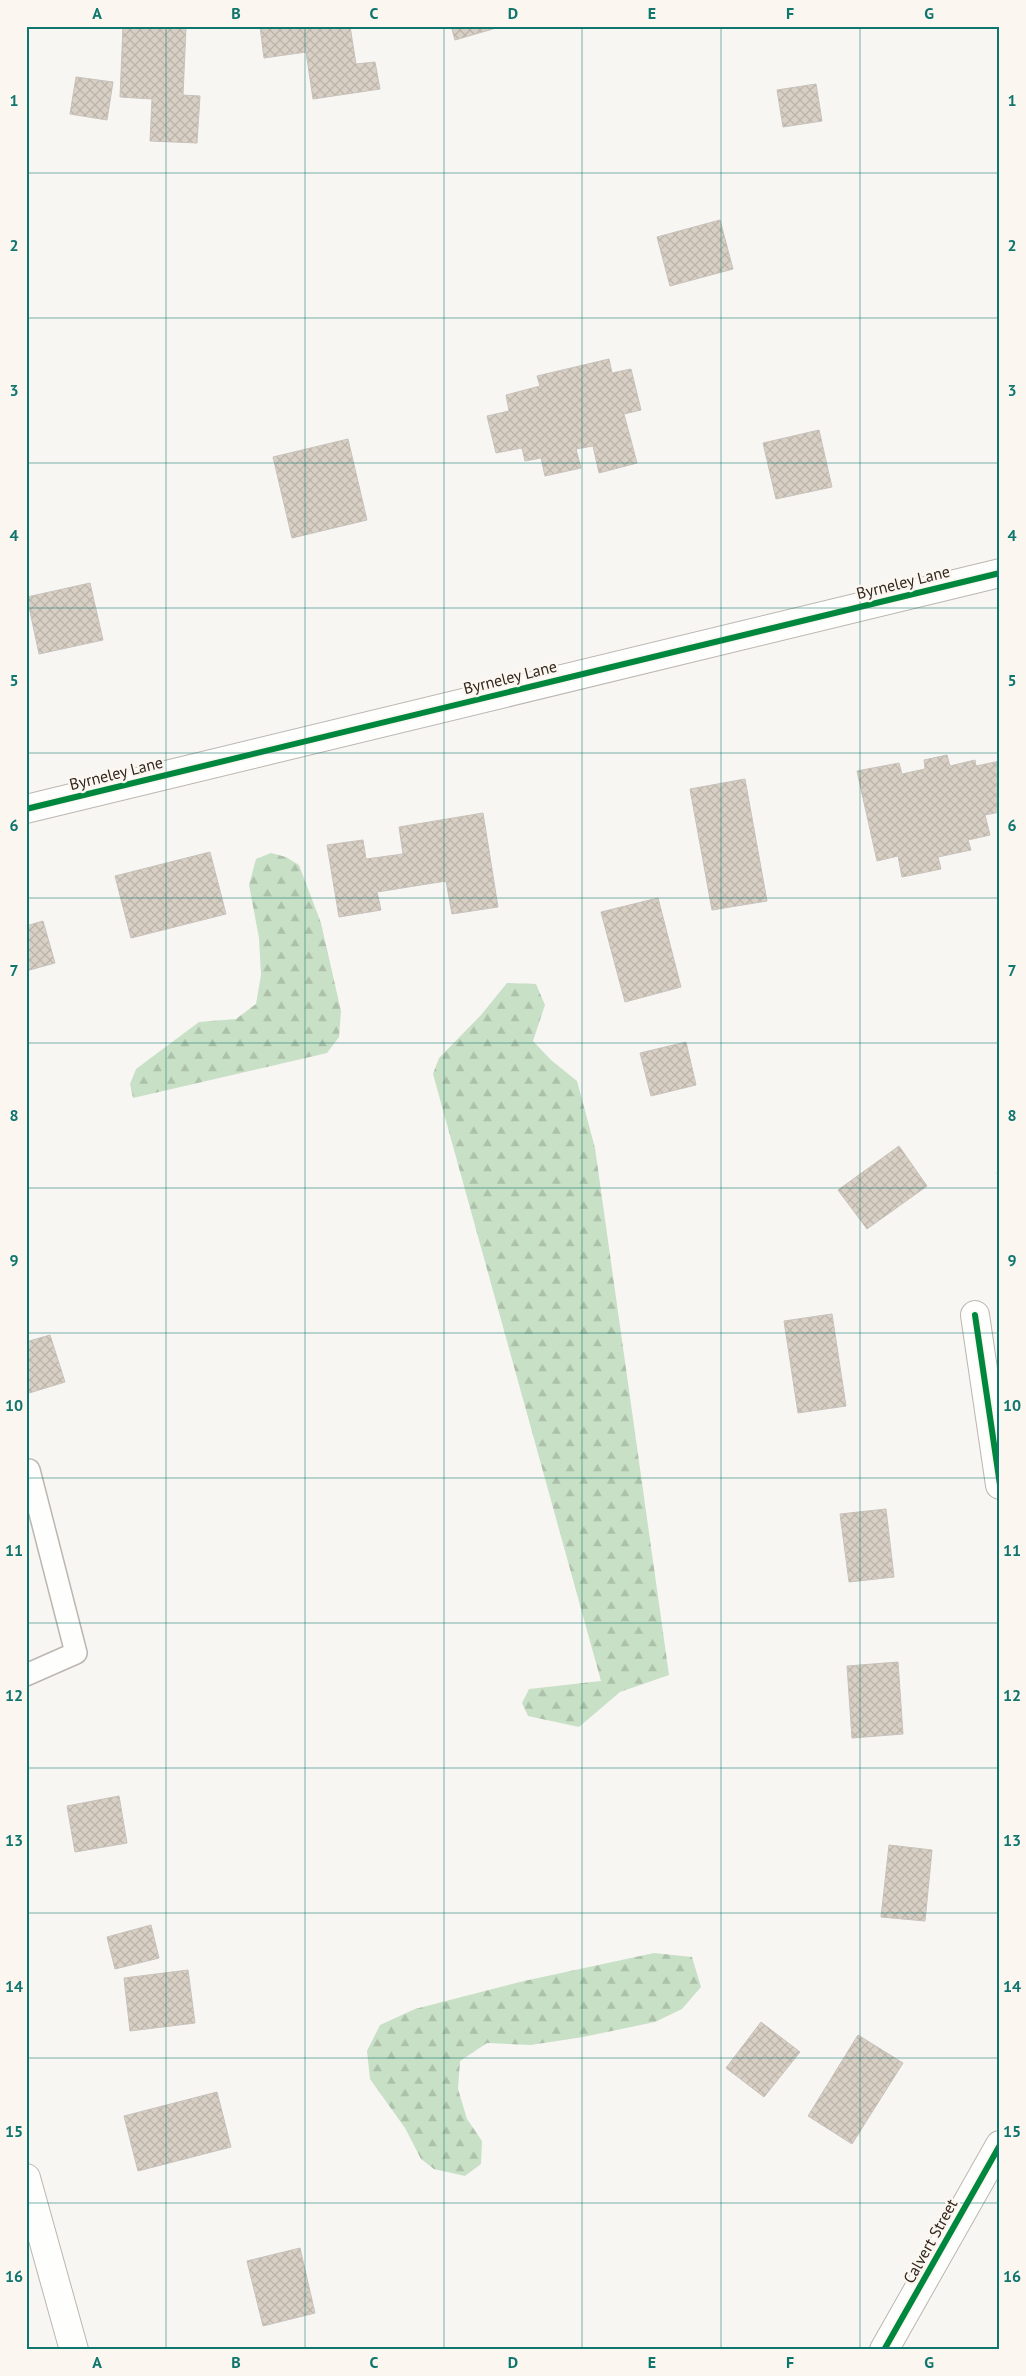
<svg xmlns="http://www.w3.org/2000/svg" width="1026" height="2376" viewBox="0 0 1026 2376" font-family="'PT Sans',sans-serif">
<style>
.forest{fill:url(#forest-firs)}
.building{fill:url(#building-cross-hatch);stroke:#c7c2bb}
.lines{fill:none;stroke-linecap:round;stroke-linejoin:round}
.lane-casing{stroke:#bcb6b0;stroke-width:24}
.street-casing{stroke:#bcb6b0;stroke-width:30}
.primary-casing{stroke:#bcb6b0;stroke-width:30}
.lane{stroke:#fefefd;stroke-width:21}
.street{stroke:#fefefd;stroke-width:28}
.primary{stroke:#fefefd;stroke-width:28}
.cycleway-casing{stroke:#fbf6f0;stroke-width:9}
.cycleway{stroke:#00873e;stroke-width:6}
.grid{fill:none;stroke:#0f766e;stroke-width:1;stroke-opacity:0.55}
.labels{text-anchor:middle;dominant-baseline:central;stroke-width:5;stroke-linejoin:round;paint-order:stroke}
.street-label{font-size:16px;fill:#30261c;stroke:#fbf6f0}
.neatline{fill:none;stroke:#0f766e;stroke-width:2}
.grid-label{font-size:16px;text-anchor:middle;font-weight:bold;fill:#0f766e}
</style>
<defs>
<pattern id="forest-firs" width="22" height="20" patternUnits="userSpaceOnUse" patternTransform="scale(1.25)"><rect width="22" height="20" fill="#c8e0c6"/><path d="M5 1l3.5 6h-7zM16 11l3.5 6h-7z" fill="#acc0aa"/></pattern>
<pattern id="building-cross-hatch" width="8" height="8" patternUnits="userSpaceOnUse" patternTransform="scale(1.25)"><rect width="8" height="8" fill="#d9d0c5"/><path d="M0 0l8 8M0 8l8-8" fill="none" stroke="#bbb2a9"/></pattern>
</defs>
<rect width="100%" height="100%" fill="#f8f6f3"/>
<g class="forest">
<polygon points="271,853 286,857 299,865 321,923 341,1011 339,1037 327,1053 133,1098 130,1084 136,1069 199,1022 236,1019 256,1004 261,975 259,938 249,885 256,859"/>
<polygon points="507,983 536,984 545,1005 533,1041 551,1060 577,1081 595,1148 669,1675 620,1692 579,1727 528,1716 522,1703 529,1689 601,1681 433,1074 439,1058 481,1015"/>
<polygon points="654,1953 692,1957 701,1987 682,2009 655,2022 583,2037 531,2045 487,2043 460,2061 458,2089 467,2119 482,2141 481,2164 465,2176 434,2169 421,2159 405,2128 370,2079 367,2051 380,2025 415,2009 524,1981"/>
</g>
<g class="building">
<polygon points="123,26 186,28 183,95 200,96 197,143 150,141 152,99 120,97"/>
<polygon points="260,26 350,26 356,64 375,62 380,89 313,99 306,52 264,58"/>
<polygon points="451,26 503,26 455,40"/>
<polygon points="76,77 113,82 107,120 70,114"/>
<polygon points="816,84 822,121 783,127 777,90"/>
<polygon points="720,220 733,269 670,286 657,237"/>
<polygon points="609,359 612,373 631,369 641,410 624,414 637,463 599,473 593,446 576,449 581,468 545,476 541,458 525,461 522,448 496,453 487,416 509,411 506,395 540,386 537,376"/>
<polygon points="819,430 832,487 776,499 763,443"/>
<polygon points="348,439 367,520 292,538 273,457"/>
<polygon points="90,583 103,640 39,654 27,597"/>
<polygon points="947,755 950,766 975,760 976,766 1000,761 1000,812 985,815 990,835 968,840 971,850 938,857 941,869 902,877 898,856 877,861 857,771 899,763 902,774 925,769 924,760"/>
<polygon points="745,779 767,901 712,910 690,789"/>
<polygon points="483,813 498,907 452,914 446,881 377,892 381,910 339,917 327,845 363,840 366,859 403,854 399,827"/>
<polygon points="210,852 226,914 131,938 115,876"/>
<polygon points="658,898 681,987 625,1002 601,912"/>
<polygon points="43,921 55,963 26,971 26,926"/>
<polygon points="686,1042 696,1085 651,1096 640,1053"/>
<polygon points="899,1146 927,1186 867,1229 838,1190"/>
<polygon points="1000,1158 1000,1175 997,1174"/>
<polygon points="832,1314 846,1406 798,1413 784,1321"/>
<polygon points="50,1335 65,1382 26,1394 26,1342"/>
<polygon points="886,1509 894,1577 849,1582 840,1514"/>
<polygon points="898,1662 903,1734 852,1738 847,1666"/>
<polygon points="119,1796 127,1843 75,1852 67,1806"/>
<polygon points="889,1845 932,1850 925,1921 881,1917"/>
<polygon points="151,1925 159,1958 115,1969 107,1937"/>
<polygon points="188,1970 195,2023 130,2031 124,1978"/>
<polygon points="761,2022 800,2052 764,2097 726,2068"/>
<polygon points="858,2035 903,2063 852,2144 808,2116"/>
<polygon points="217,2092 231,2147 138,2171 124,2116"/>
<polygon points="300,2248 315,2313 263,2326 247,2261"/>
</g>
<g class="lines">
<g class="lane-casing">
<polyline id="lane" points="26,1470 29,1470 76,1653 26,1675"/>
</g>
<g class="street-casing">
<g id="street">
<polyline points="26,809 1000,573"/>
<polyline points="975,1315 1000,1485"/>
<polyline points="884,2350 1000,2145"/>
</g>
</g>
<g class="primary-casing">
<polyline id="primary" points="26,2178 74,2350"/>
</g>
<use href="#lane" class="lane"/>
<use href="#street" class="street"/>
<use href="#primary" class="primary"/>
<g class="cycleway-casing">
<g id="cycleway">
<polyline points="26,809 1000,573"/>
<polyline points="975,1315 1000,1485"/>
<polyline points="884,2350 1000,2145"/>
</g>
</g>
<use href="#cycleway" class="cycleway"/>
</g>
<path class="grid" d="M166 26V2350M305 26V2350M444 26V2350M582 26V2350M721 26V2350M860 26V2350M26 173H1000M26 318H1000M26 463H1000M26 608H1000M26 753H1000M26 898H1000M26 1043H1000M26 1188H1000M26 1333H1000M26 1478H1000M26 1623H1000M26 1768H1000M26 1913H1000M26 2058H1000M26 2203H1000"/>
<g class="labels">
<g class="street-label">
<text transform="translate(903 582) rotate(-14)">Byrneley Lane</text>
<text transform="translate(510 677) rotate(-14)">Byrneley Lane</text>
<text transform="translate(116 773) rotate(-14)">Byrneley Lane</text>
<text transform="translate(930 2241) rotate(-61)">Calvert Street</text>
</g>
</g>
<rect width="1026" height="2376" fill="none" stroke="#fbf6f0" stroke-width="55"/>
<rect x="28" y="28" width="970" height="2320" class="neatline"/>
<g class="grid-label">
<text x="97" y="19">A</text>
<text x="236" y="19">B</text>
<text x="374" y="19">C</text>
<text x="513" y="19">D</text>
<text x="652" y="19">E</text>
<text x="790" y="19">F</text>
<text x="929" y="19">G</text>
<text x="14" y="106">1</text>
<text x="1012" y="106">1</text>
<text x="14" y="251">2</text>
<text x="1012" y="251">2</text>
<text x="14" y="396">3</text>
<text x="1012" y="396">3</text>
<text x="14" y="541">4</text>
<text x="1012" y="541">4</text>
<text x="14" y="686">5</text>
<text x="1012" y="686">5</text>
<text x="14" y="831">6</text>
<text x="1012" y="831">6</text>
<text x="14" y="976">7</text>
<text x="1012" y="976">7</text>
<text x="14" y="1121">8</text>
<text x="1012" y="1121">8</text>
<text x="14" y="1266">9</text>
<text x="1012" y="1266">9</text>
<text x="14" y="1411">10</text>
<text x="1012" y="1411">10</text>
<text x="14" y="1556">11</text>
<text x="1012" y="1556">11</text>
<text x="14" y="1701">12</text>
<text x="1012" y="1701">12</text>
<text x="14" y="1846">13</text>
<text x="1012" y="1846">13</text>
<text x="14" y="1992">14</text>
<text x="1012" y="1992">14</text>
<text x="14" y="2137">15</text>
<text x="1012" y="2137">15</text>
<text x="14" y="2282">16</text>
<text x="1012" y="2282">16</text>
<text x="97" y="2368">A</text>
<text x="236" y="2368">B</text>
<text x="374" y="2368">C</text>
<text x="513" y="2368">D</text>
<text x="652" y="2368">E</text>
<text x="790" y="2368">F</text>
<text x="929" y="2368">G</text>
</g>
</svg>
